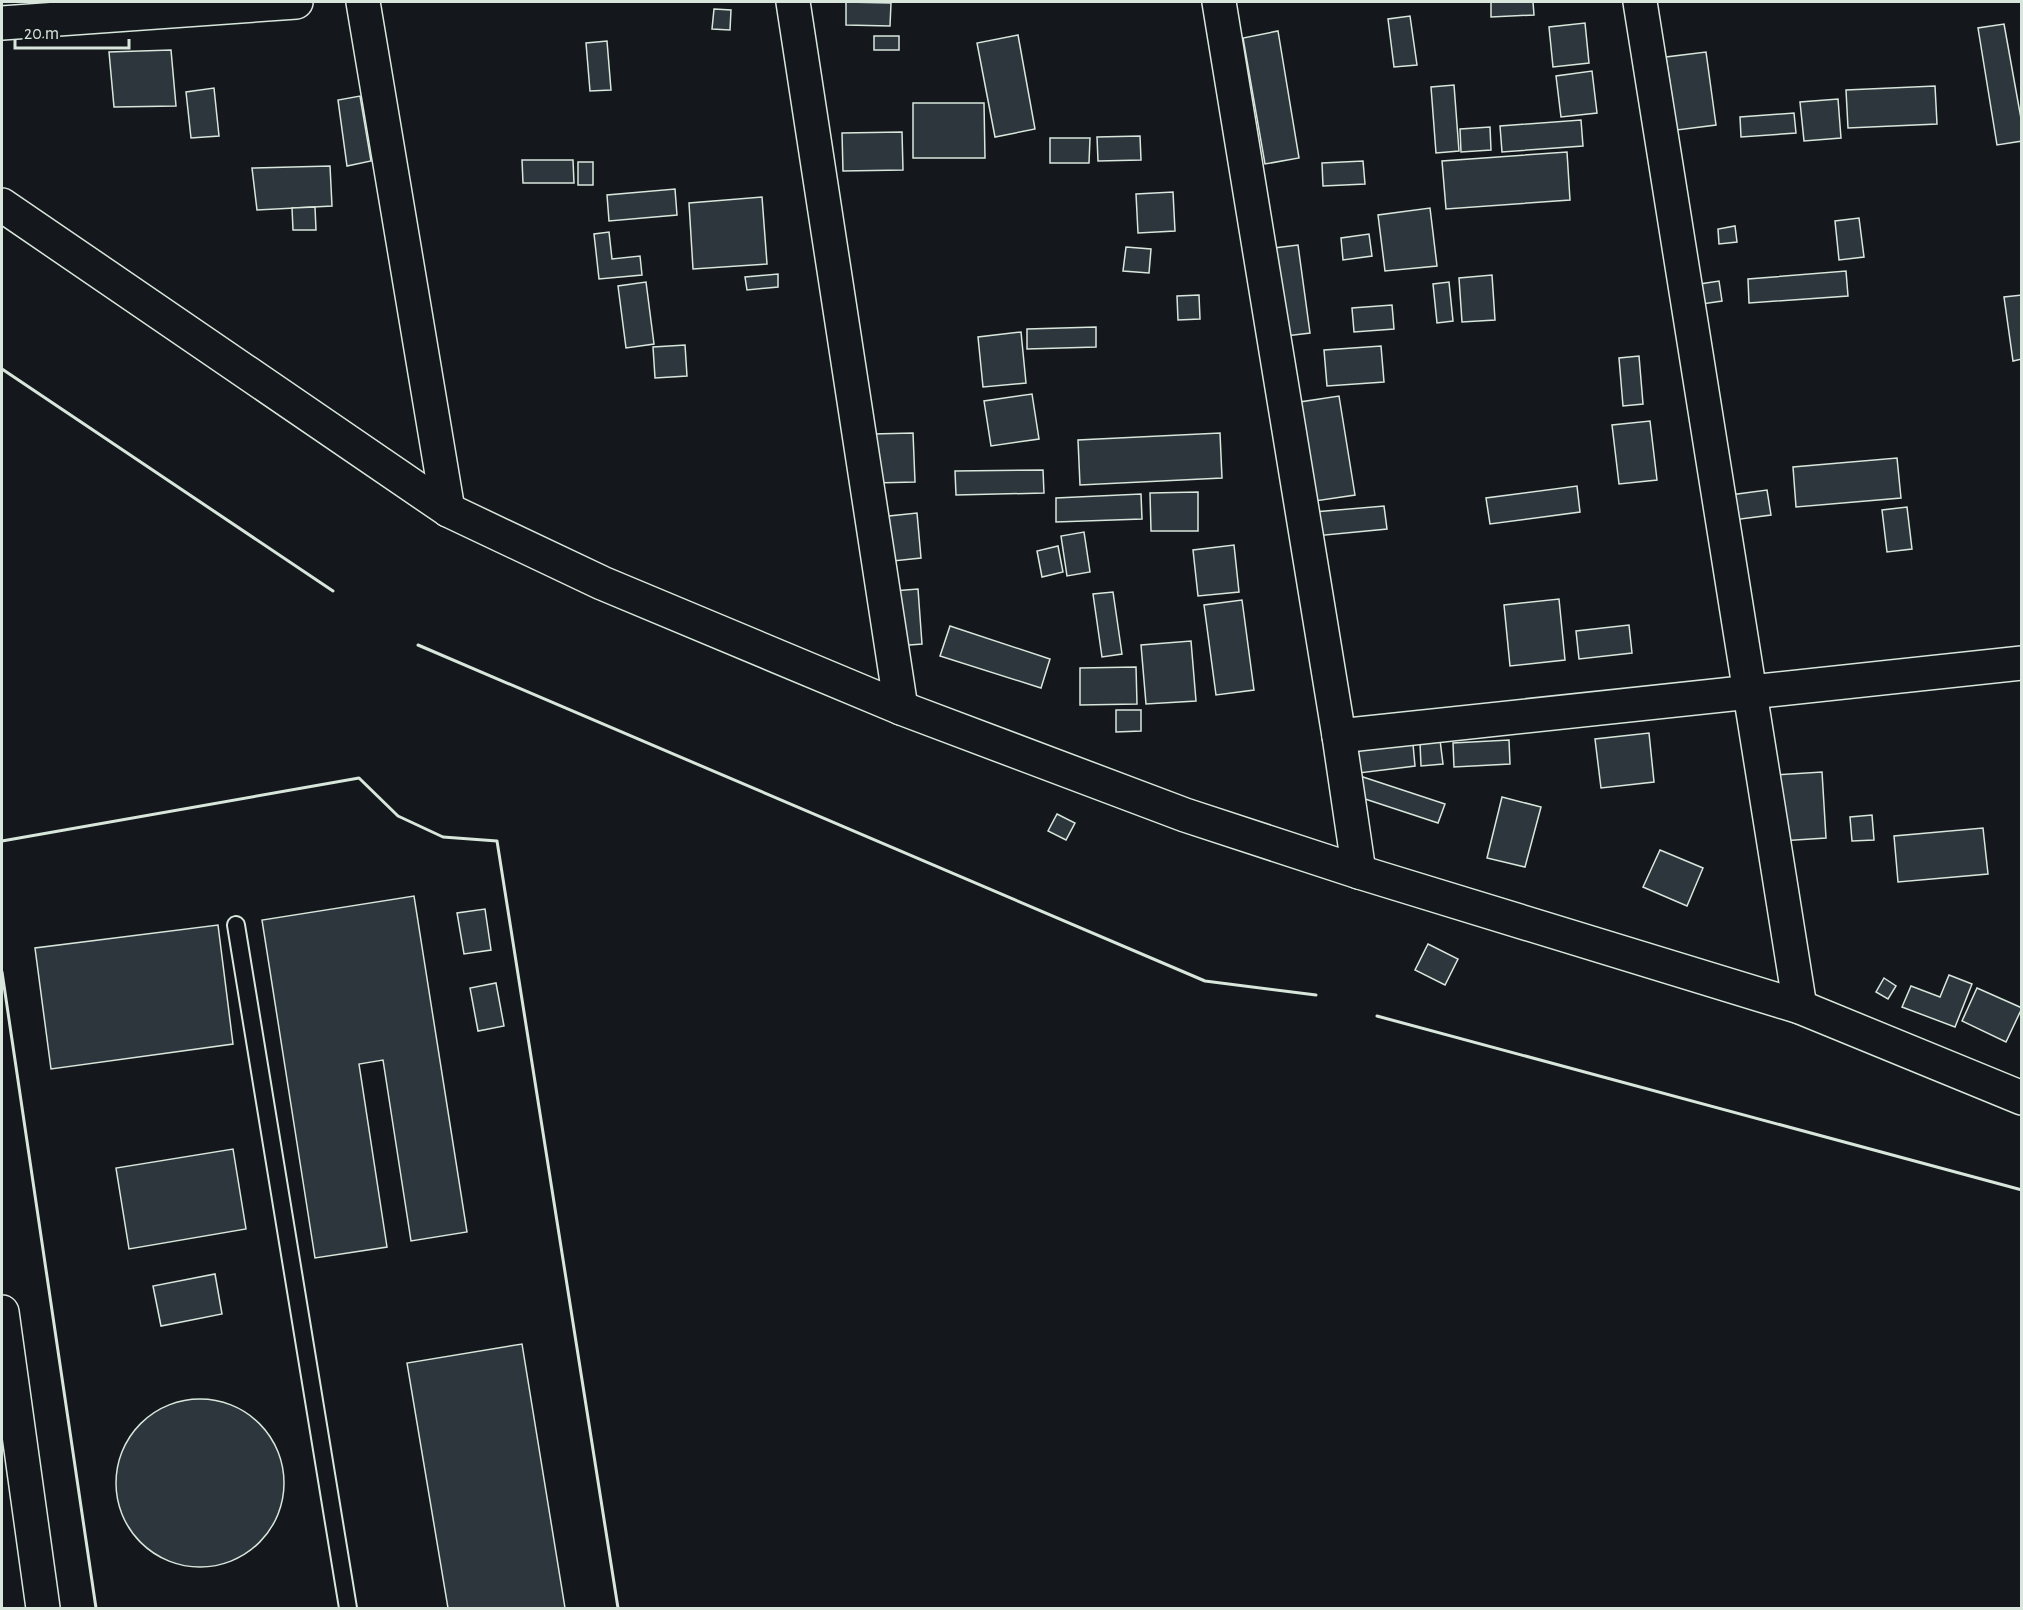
<svg xmlns="http://www.w3.org/2000/svg" width="2023" height="1610" viewBox="0 0 2023 1610" font-family="'Alegreya Sans',sans-serif">
<style>
.building{fill:#2c363c;stroke:#d8e6dc;stroke-width:1.5}
.lines{fill:none;stroke-linecap:round;stroke-linejoin:round}
.service-casing{stroke:#d8e6dc;stroke-width:20}
.minor-casing{stroke:#d8e6dc;stroke-width:36}
.tertiary-casing{stroke:#d8e6dc;stroke-width:36}
.service{stroke:#14181c;stroke-width:16}
.minor{stroke:#14181c;stroke-width:33}
.tertiary{stroke:#14181c;stroke-width:33}
.wall{stroke:#d8e6dc;stroke-width:3}
</style>
<rect width="100%" height="100%" fill="#14181c"/>
<g class="building">
<polygon points="846,2 891,3 890,26 846,25"/>
<polygon points="1491,2 1533,2 1534,15 1491,17"/>
<polygon points="714,9 731,10 730,30 712,29"/>
<polygon points="1410,16 1417,65 1394,67 1388,19"/>
<polygon points="1585,23 1589,63 1553,67 1549,27"/>
<polygon points="2004,24 2022,124 2022,141 1997,145 1978,28"/>
<polygon points="1278,31 1299,158 1265,164 1243,38"/>
<polygon points="1018,35 1035,129 995,137 977,43"/>
<rect x="874" y="36" width="25" height="14"/>
<polygon points="607,41 611,90 590,91 586,43"/>
<polygon points="171,50 176,106 114,107 109,52"/>
<polygon points="1706,52 1716,125 1677,130 1666,57"/>
<polygon points="1592,71 1597,113 1561,117 1556,76"/>
<polygon points="1454,85 1459,151 1436,153 1431,87"/>
<polygon points="1935,86 1937,124 1848,128 1846,90"/>
<polygon points="214,88 219,136 191,138 186,92"/>
<polygon points="360,96 371,161 347,166 338,100"/>
<polygon points="1838,99 1841,138 1804,141 1800,102"/>
<polygon points="913,103 984,103 985,158 913,158"/>
<polygon points="1794,113 1796,133 1741,137 1740,117"/>
<polygon points="1581,120 1583,146 1502,152 1500,126"/>
<polygon points="1490,127 1491,150 1461,152 1460,129"/>
<polygon points="902,132 903,170 843,171 842,133"/>
<polygon points="1140,136 1141,160 1098,161 1097,137"/>
<polygon points="1050,138 1090,138 1089,163 1050,163"/>
<polygon points="1567,152 1570,200 1446,209 1442,161"/>
<polygon points="522,160 573,160 574,183 523,183"/>
<polygon points="1363,161 1365,184 1323,186 1322,163"/>
<rect x="578" y="162" width="15" height="23"/>
<polygon points="330,166 332,206 257,210 252,168"/>
<polygon points="675,189 677,215 609,221 607,195"/>
<polygon points="1173,192 1175,231 1138,233 1136,194"/>
<polygon points="762,197 767,264 693,269 689,203"/>
<polygon points="315,207 316,230 293,230 292,208"/>
<polygon points="1430,208 1437,266 1385,271 1378,215"/>
<polygon points="1859,218 1864,257 1839,260 1835,221"/>
<polygon points="1735,226 1737,242 1719,244 1718,229"/>
<polygon points="609,232 612,259 640,256 642,275 599,279 594,234"/>
<polygon points="1369,234 1372,256 1343,260 1341,238"/>
<polygon points="1298,245 1310,333 1286,336 1274,248"/>
<polygon points="1126,247 1151,249 1149,273 1123,271"/>
<polygon points="1846,271 1848,296 1749,303 1748,279"/>
<polygon points="778,274 778,287 747,290 745,277"/>
<polygon points="1492,275 1495,320 1462,322 1459,278"/>
<polygon points="1719,281 1722,301 1702,304 1700,284"/>
<polygon points="646,282 654,344 626,348 618,286"/>
<polygon points="1449,282 1453,321 1437,323 1433,284"/>
<polygon points="1199,295 1200,319 1178,320 1177,296"/>
<polygon points="2022,295 2022,359 2013,361 2004,297"/>
<polygon points="1392,305 1394,329 1354,332 1352,308"/>
<polygon points="1096,327 1096,347 1027,349 1027,329"/>
<polygon points="1021,332 1026,383 983,387 978,337"/>
<polygon points="685,345 687,376 655,378 653,347"/>
<polygon points="1381,346 1384,382 1327,386 1324,350"/>
<polygon points="1639,356 1643,404 1623,406 1619,358"/>
<polygon points="1032,394 1039,439 991,446 984,401"/>
<polygon points="1339,396 1355,495 1315,501 1300,402"/>
<polygon points="1650,421 1657,480 1619,484 1612,425"/>
<polygon points="913,433 915,482 874,483 872,434"/>
<polygon points="1220,433 1222,478 1080,485 1078,440"/>
<polygon points="1897,458 1901,498 1796,507 1793,467"/>
<polygon points="1043,470 1044,493 956,495 955,471"/>
<polygon points="1577,486 1580,512 1490,524 1486,498"/>
<polygon points="1767,490 1771,515 1733,520 1730,495"/>
<polygon points="1198,492 1198,531 1151,531 1150,493"/>
<polygon points="1141,494 1142,519 1056,522 1056,498"/>
<polygon points="1384,506 1387,529 1315,536 1314,512"/>
<polygon points="1907,507 1912,549 1887,552 1882,510"/>
<polygon points="917,513 921,558 893,561 889,516"/>
<polygon points="1084,532 1090,572 1067,576 1061,536"/>
<polygon points="1234,545 1239,592 1198,596 1193,550"/>
<polygon points="1058,546 1063,572 1042,577 1037,551"/>
<polygon points="918,589 922,644 897,646 893,591"/>
<polygon points="1113,592 1122,654 1102,657 1093,594"/>
<polygon points="1559,599 1565,660 1510,666 1504,605"/>
<polygon points="1242,600 1254,690 1216,695 1204,605"/>
<polygon points="1629,625 1632,653 1579,659 1576,631"/>
<polygon points="950,626 1050,659 1041,688 940,656"/>
<polygon points="1191,641 1196,701 1146,704 1141,645"/>
<polygon points="1136,667 1137,704 1080,705 1080,668"/>
<polygon points="1116,710 1141,710 1141,731 1116,732"/>
<polygon points="1649,733 1654,782 1601,788 1595,739"/>
<polygon points="1440,740 1443,764 1421,766 1420,743"/>
<polygon points="1509,740 1510,764 1454,767 1453,743"/>
<polygon points="1413,744 1415,766 1359,773 1356,751"/>
<polygon points="1822,772 1826,838 1780,841 1775,775"/>
<polygon points="1360,776 1445,804 1438,823 1353,795"/>
<polygon points="1502,797 1541,807 1525,867 1487,858"/>
<polygon points="1057,814 1075,823 1066,840 1048,831"/>
<polygon points="1872,815 1874,840 1852,841 1850,817"/>
<polygon points="1983,828 1988,874 1898,882 1894,836"/>
<polygon points="1660,850 1703,868 1687,906 1643,887"/>
<polygon points="414,896 467,1232 411,1241 383,1060 359,1064 387,1247 315,1258 262,920"/>
<polygon points="485,909 491,950 464,954 457,913"/>
<polygon points="218,925 233,1044 51,1069 35,948"/>
<polygon points="1428,944 1458,959 1445,985 1415,970"/>
<polygon points="1949,975 1972,984 1955,1027 1902,1007 1911,986 1940,997"/>
<polygon points="1884,978 1896,986 1888,999 1876,992"/>
<polygon points="496,983 504,1026 478,1031 470,988"/>
<polygon points="1977,988 2022,1008 2006,1042 1962,1021"/>
<polygon points="233,1149 246,1229 129,1249 116,1168"/>
<polygon points="215,1274 222,1314 161,1326 153,1286"/>
<polygon points="522,1344 565,1608 448,1608 407,1363"/>
<circle cx="200" cy="1483" r="84"/>
</g>
<g class="lines">
<g class="service-casing">
<polyline id="service" points="236,925 348,1608"/>
</g>
<g class="minor-casing">
<g id="minor">
<polyline points="363,2 448,510"/>
<polyline points="793,2 901,708"/>
<polyline points="1219,2 1339,736 1359,872"/>
<polyline points="1640,2 1800,1007"/>
<polyline points="2,23 296,2"/>
<polyline points="1339,736 2022,663"/>
<polyline points="2,1312 43,1608"/>
</g>
</g>
<g class="tertiary-casing">
<polyline id="tertiary" points="2,205 448,510 602,583 901,708 1185,815 1359,872 1800,1007 2022,1098"/>
</g>
<use href="#service" class="service"/>
<use href="#minor" class="minor"/>
<use href="#tertiary" class="tertiary"/>
<g class="wall">
<polyline points="2,369 333,591"/>
<polyline points="418,645 1205,981 1316,995"/>
<polyline points="2,841 359,778 398,816 443,837 497,841 618,1608"/>
<polyline points="2,972 96,1608"/>
<polyline points="1377,1016 2022,1190"/>
</g>
</g>
<rect width="2023" height="1610" fill="none" stroke="#d8e6dc" stroke-width="6"/>
<path d="M15 39v9h114v-9" fill="none" stroke="#d8e6dc" stroke-width="3"/>
<text x="24" y="39" font-size="18" fill="#d8e6dc" stroke="#14181c" stroke-width="4.5" paint-order="stroke">20 m</text>
</svg>
